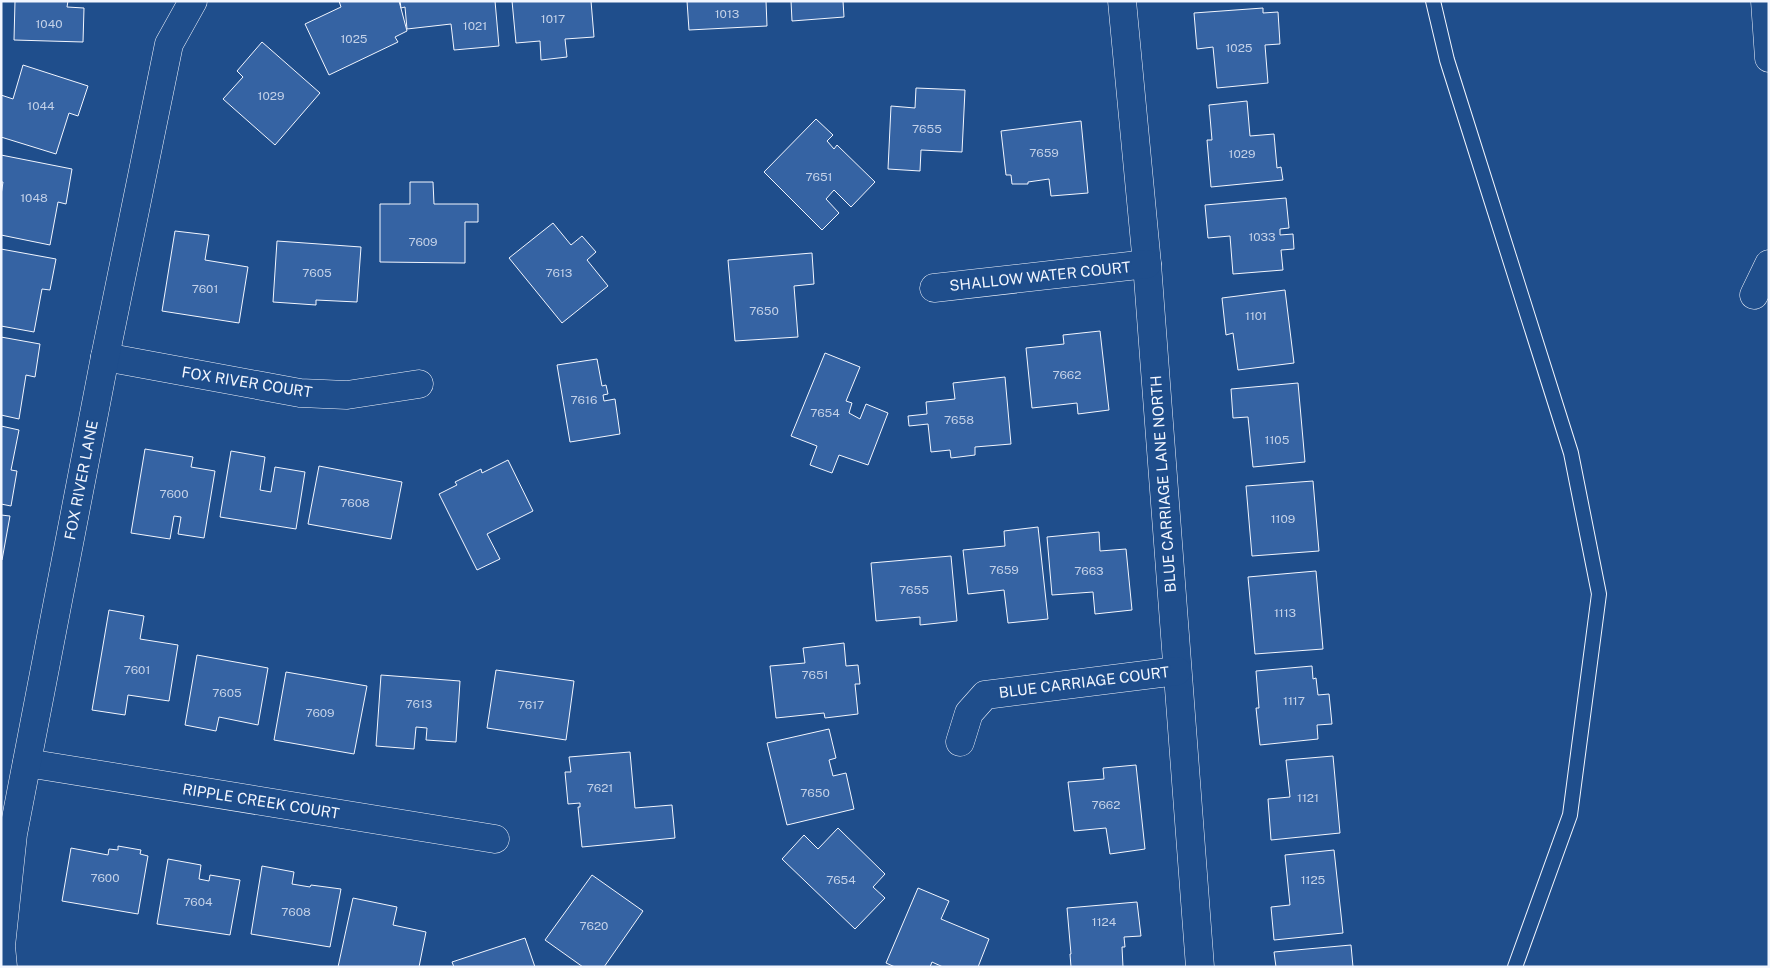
<svg xmlns="http://www.w3.org/2000/svg" width="1770" height="968" viewBox="0 0 1770 968" font-family="'Public Sans',sans-serif">
<style>
.building{fill:#3563a3;stroke:#f2f6ff}
.lines{fill:none;stroke-linecap:round;stroke-linejoin:round}
.service-casing{stroke:#f2f6ff;stroke-width:16}
.minor-casing{stroke:#f2f6ff;stroke-width:29}
.service{stroke:#1f4e8c;stroke-width:14}
.minor{stroke:#1f4e8c;stroke-width:28}
.labels{text-anchor:middle;dominant-baseline:central;stroke-width:4;stroke-linejoin:round;paint-order:stroke}
.number-label{font-size:12px;fill:#c3d1e8}
.street-label{font-size:15px;fill:#f2f6ff;stroke:#1f4e8c}
</style>
<rect width="100%" height="100%" fill="#1f4e8c"/>
<g class="building">
<polygon points="15,1 68,1 67,7 84,8 83,42 14,40"/>
<polygon points="339,1 399,1 407,31 395,37 398,42 329,75 305,24 341,7"/>
<polygon points="400,1 495,1 499,46 454,50 451,24 407,29 405,7 401,8"/>
<polygon points="512,1 591,1 594,37 565,39 567,57 541,60 540,41 516,43"/>
<polygon points="687,1 766,1 767,26 689,30"/>
<polygon points="791,1 843,1 844,17 792,21"/>
<polygon points="1263,8 1263,13 1278,12 1280,44 1265,45 1268,83 1217,88 1213,47 1197,49 1194,13"/>
<polygon points="262,42 320,93 275,145 223,99 243,77 237,71"/>
<polygon points="23,65 88,86 78,116 69,113 56,154 1,137 1,95 13,99"/>
<polygon points="916,88 965,90 962,152 921,150 920,171 888,169 891,106 915,108"/>
<polygon points="1247,101 1250,136 1274,134 1277,168 1281,167 1283,180 1211,187 1207,140 1212,140 1209,105"/>
<polygon points="816,119 833,135 827,141 834,149 837,145 875,182 851,207 834,190 826,199 839,213 822,230 764,172"/>
<polygon points="1081,121 1088,193 1051,196 1049,179 1028,182 1028,184 1012,184 1011,175 1006,175 1001,131"/>
<polygon points="1,155 72,169 66,204 58,202 50,245 1,235 1,195 3,182 1,182"/>
<polygon points="410,182 433,182 434,204 478,204 478,222 465,222 465,263 380,262 380,204 410,204"/>
<polygon points="1286,198 1289,228 1280,229 1280,235 1293,234 1294,249 1281,250 1283,270 1233,274 1230,236 1208,238 1205,205"/>
<polygon points="553,223 571,245 582,236 596,252 587,260 608,286 562,323 509,258"/>
<polygon points="175,231 209,235 205,260 248,267 239,323 162,311"/>
<polygon points="277,241 361,247 357,302 316,300 316,305 273,302"/>
<polygon points="1,249 56,259 50,290 42,289 34,332 1,326"/>
<polygon points="812,253 814,284 794,286 798,337 735,341 728,260"/>
<polygon points="1285,290 1294,363 1238,370 1233,333 1226,335 1222,298"/>
<polygon points="1100,331 1109,410 1078,414 1077,403 1032,408 1026,348 1064,344 1063,335"/>
<polygon points="1,337 40,344 35,377 26,375 19,419 1,415"/>
<polygon points="825,353 860,367 846,401 852,403 849,413 860,419 866,404 888,413 868,465 839,455 832,473 810,465 817,446 791,436"/>
<polygon points="597,359 602,386 606,385 608,394 603,395 604,401 615,399 620,434 570,442 557,365"/>
<polygon points="1005,377 1011,444 975,447 975,455 951,458 950,450 931,452 928,424 909,426 908,416 927,414 926,402 955,399 953,383"/>
<polygon points="1298,383 1305,462 1253,467 1248,417 1233,418 1231,389"/>
<polygon points="1,426 19,430 11,470 17,471 11,506 1,504"/>
<polygon points="145,449 193,457 191,467 215,471 204,538 178,534 181,517 174,516 170,539 131,533"/>
<polygon points="231,451 265,457 260,490 271,492 275,467 305,472 296,529 220,517"/>
<polygon points="508,460 533,511 487,534 500,559 477,570 439,494 457,485 455,482 481,469 482,473"/>
<polygon points="319,466 402,482 391,539 308,524"/>
<polygon points="1313,481 1319,551 1252,556 1246,486"/>
<polygon points="1,515 10,516 2,560 1,560"/>
<polygon points="1038,527 1048,619 1008,623 1004,590 968,594 963,550 1005,546 1004,531"/>
<polygon points="1099,532 1100,551 1126,549 1132,610 1095,614 1093,592 1052,595 1047,537"/>
<polygon points="951,556 957,621 920,625 920,617 876,621 871,563"/>
<polygon points="1316,571 1323,649 1255,654 1248,577"/>
<polygon points="109,610 144,616 140,639 178,645 169,701 128,695 125,715 92,710"/>
<polygon points="844,643 846,666 858,665 860,684 855,684 858,714 825,718 824,713 776,718 770,666 805,663 803,648"/>
<polygon points="197,655 268,668 258,725 219,717 216,731 185,725"/>
<polygon points="1312,666 1313,679 1316,678 1318,695 1329,694 1332,724 1317,725 1318,739 1260,745 1256,708 1259,708 1256,671"/>
<polygon points="496,670 574,681 566,740 487,728"/>
<polygon points="286,672 367,686 354,754 274,740"/>
<polygon points="381,675 460,681 456,742 426,740 427,728 416,727 414,749 376,746"/>
<polygon points="829,729 836,758 829,760 833,776 846,773 854,809 787,825 767,743"/>
<polygon points="630,752 635,808 672,805 675,838 582,847 578,807 580,807 580,803 568,804 565,772 571,772 569,757"/>
<polygon points="1333,756 1340,833 1271,840 1268,799 1290,797 1286,760"/>
<polygon points="1136,765 1145,849 1110,854 1106,828 1074,831 1068,782 1104,779 1103,768"/>
<polygon points="838,828 885,874 873,887 885,898 855,929 782,859 804,835 818,849"/>
<polygon points="118,846 141,850 140,854 148,856 138,914 62,901 71,848 108,855 109,849 118,850"/>
<polygon points="1334,850 1343,933 1274,940 1271,907 1290,905 1285,855"/>
<polygon points="168,859 201,865 199,879 209,881 210,875 240,880 230,935 157,924"/>
<polygon points="262,866 294,872 292,884 310,887 311,885 341,889 330,947 251,934"/>
<polygon points="592,875 643,911 604,967 583,967 545,940"/>
<polygon points="918,888 949,901 941,919 989,939 978,967 943,967 932,962 930,967 895,967 886,963"/>
<polygon points="353,898 397,907 393,925 426,932 419,967 338,967"/>
<polygon points="1137,902 1141,936 1124,937 1125,947 1122,947 1123,967 1071,967 1070,954 1071,954 1067,908"/>
<polygon points="525,938 535,967 454,967 452,962"/>
<polygon points="1351,945 1353,967 1276,967 1274,952"/>
</g>
<g class="lines">
<g class="service-casing">
<polyline id="service" points="1433,1 1447,60 1571,453 1599,594 1570,815 1515,967"/>
</g>
<g class="minor-casing">
<g id="minor">
<polyline points="1122,1 1147,264 1200,967"/>
<polyline points="1765,1 1769,58"/>
<polyline points="934,288 1147,264"/>
<polyline points="1754,295 1769,264"/>
<polyline points="105,357 300,393 347,395 419,384"/>
<polyline points="960,742 969,713 985,695 1177,671"/>
<polyline points="27,763 495,839"/>
<polyline points="3,967 1,946 13,834 105,357 169,44 193,1"/>
</g>
</g>
<use href="#service" class="service"/>
<use href="#minor" class="minor"/>
</g>
<g class="labels">
<g class="number-label">
<text x="727" y="14">1013</text>
<text x="553" y="19">1017</text>
<text x="49" y="24">1040</text>
<text x="475" y="26">1021</text>
<text x="354" y="39">1025</text>
<text x="1239" y="48">1025</text>
<text x="271" y="96">1029</text>
<text x="41" y="106">1044</text>
<text x="927" y="129">7655</text>
<text x="1044" y="153">7659</text>
<text x="1242" y="154">1029</text>
<text x="819" y="177">7651</text>
<text x="34" y="198">1048</text>
<text x="1262" y="237">1033</text>
<text x="423" y="242">7609</text>
<text x="317" y="273">7605</text>
<text x="559" y="273">7613</text>
<text x="205" y="289">7601</text>
<text x="764" y="311">7650</text>
<text x="1256" y="316">1101</text>
<text x="1067" y="375">7662</text>
<text x="584" y="400">7616</text>
<text x="825" y="413">7654</text>
<text x="959" y="420">7658</text>
<text x="1277" y="440">1105</text>
<text x="174" y="494">7600</text>
<text x="355" y="503">7608</text>
<text x="1283" y="519">1109</text>
<text x="1004" y="570">7659</text>
<text x="1089" y="571">7663</text>
<text x="914" y="590">7655</text>
<text x="1285" y="613">1113</text>
<text x="137" y="670">7601</text>
<text x="815" y="675">7651</text>
<text x="227" y="693">7605</text>
<text x="1294" y="701">1117</text>
<text x="419" y="704">7613</text>
<text x="531" y="705">7617</text>
<text x="320" y="713">7609</text>
<text x="600" y="788">7621</text>
<text x="815" y="793">7650</text>
<text x="1308" y="798">1121</text>
<text x="1106" y="805">7662</text>
<text x="105" y="878">7600</text>
<text x="841" y="880">7654</text>
<text x="1313" y="880">1125</text>
<text x="198" y="902">7604</text>
<text x="296" y="912">7608</text>
<text x="1104" y="922">1124</text>
<text x="594" y="926">7620</text>
</g>
<g class="street-label">
<text transform="translate(1040 276) rotate(-6)">SHALLOW WATER COURT</text>
<text transform="translate(247 382) rotate(9)">FOX RIVER COURT</text>
<text transform="translate(81 480) rotate(-79)">FOX RIVER LANE</text>
<text transform="translate(1163 484) rotate(-94)">BLUE CARRIAGE LANE NORTH</text>
<text transform="translate(1084 682) rotate(-7)">BLUE CARRIAGE COURT</text>
<text transform="translate(261 801) rotate(9)">RIPPLE CREEK COURT</text>
</g>
</g>
<rect width="1770" height="968" fill="none" stroke="#f2f6ff" stroke-width="5"/>
</svg>
